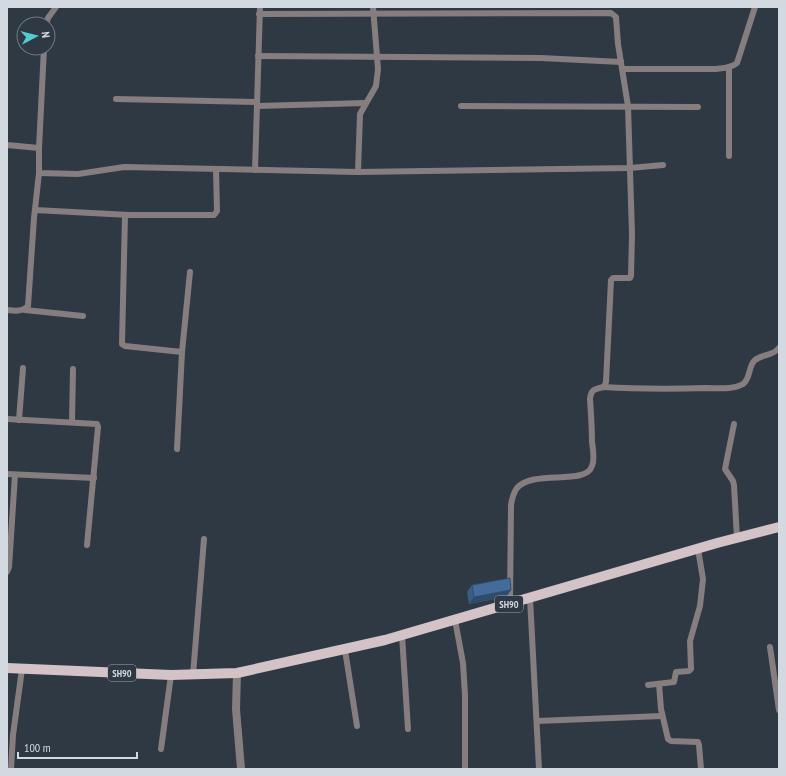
<svg xmlns="http://www.w3.org/2000/svg" width="786" height="776" viewBox="0 0 786 776" font-family="'PT Sans Narrow',sans-serif">
<style>
.lines{fill:none;stroke-linecap:round;stroke-linejoin:round}
.minor{stroke:#867d7f;stroke-width:6}
.tertiary{stroke:#867d7f;stroke-width:8}
.primary{stroke:#d3c2c6;stroke-width:10}
.wall{fill:#3a5d84}
.shaded-wall{fill:#304c6c}
.building{fill:#446c9a;stroke:#304c6c}
.labels{text-anchor:middle;dominant-baseline:central;stroke-width:4;stroke-linejoin:round;paint-order:stroke}
.shield{fill:#2f3944;stroke:#a2a9b1;stroke-width:1}
.shield-label{font-size:10px;font-weight:bold;fill:#d3d9e0}
</style>
<rect width="100%" height="100%" fill="#2f3944"/>
<g class="lines">
<g class="minor">
<path d="M259 14 611 13 616 17 618 44 628 106 632 234 631 276 630 278H613L611 280 606 382 604 387C595 389 591 389 590 399 591 414 592 428 592 442 593 450 595 459 592 466 586 486 533 469 517 488 513 493 512 499 511 505L510 604"/>
<polyline points="46,24 48,18 56,7"/>
<polyline points="258,56 541,58 621,62"/>
<path d="M622 69H716C724 68 731 68 737 63L755 7"/>
<polyline points="116,99 257,102"/>
<polyline points="257,106 365,103"/>
<polyline points="461,106 698,107"/>
<polyline points="7,145 39,148 39,173 78,174 124,167 358,172 630,168 663,165"/>
<polyline points="39,148 44,48"/>
<polyline points="729,156 729,68"/>
<polyline points="255,170 260,7"/>
<polyline points="358,172 360,114 376,86 378,69 373,7"/>
<polyline points="35,210 129,215 214,215 217,211 216,169"/>
<polyline points="125,215 122,344 125,346 182,352"/>
<path d="M7 310C15 311 22 312 28 306L34 218 39 173"/>
<polyline points="25,310 83,316"/>
<path d="M603 387C637 389 672 389 707 388 718 388 733 390 743 384 751 378 748 366 755 360 763 354 773 356 779 348"/>
<polyline points="7,419 97,424 98,427 87,545"/>
<polyline points="19,420 23,368"/>
<polyline points="72,422 73,369"/>
<polyline points="734,424 725,469 733,481 734,485 737,538"/>
<polyline points="177,449 182,352 190,272"/>
<polyline points="7,474 94,478"/>
<polyline points="7,572 9,567 15,475"/>
<polyline points="530,598 539,769"/>
<polyline points="455,620 463,663 465,695 465,769"/>
<polyline points="402,635 408,729"/>
<polyline points="770,647 779,710"/>
<polyline points="345,650 357,726"/>
<polyline points="193,675 204,539"/>
<polyline points="659,684 661,709 668,739 671,741 698,742 699,745 701,769"/>
<polyline points="648,685 674,682 676,672 689,671 691,669 690,641 700,606 703,579 698,549"/>
<polyline points="537,721 662,716"/>
<polyline points="161,749 171,675"/>
<polyline points="11,769 13,735 22,669"/>
</g>
<polyline class="tertiary" points="237,673 236,709 241,769"/>
<polyline class="primary" points="7,668 171,675 237,673 385,640 717,543 779,527"/>
</g>
<polygon class="wall" points="472,585 511,590 506,597 469,604 467,592"/>
<polygon class="shaded-wall" points="511,590 506,597 469,604 474,597"/>
<polygon class="building" points="510,578 511,590 474,597 472,585"/>
<g class="labels">
<g class="shield">
<rect x="495" y="596" width="28" height="16" rx="3"/>
<rect x="108" y="665" width="28" height="16" rx="3"/>
</g>
<g class="shield-label">
<text x="509" y="604">SH90</text>
<text x="122" y="673">SH90</text>
</g>
</g>
<rect width="786" height="776" fill="none" stroke="#d3d9e0" stroke-width="16"/>
<g transform="translate(36 36) rotate(83)"><circle r="19" fill="#2f3944" stroke="#717982"/>
<path d="M0-3L7 15L0 10L-7 15Z" fill="#51ccd3"/>
<text y="-6" font-size="11" font-weight="bold" text-anchor="middle" fill="#d3d9e0">N</text>
</g>
<path d="M18 752v6h119v-6" fill="none" stroke="#d3d9e0" stroke-width="2"/>
<text x="24" y="752" font-size="12" fill="#d3d9e0" stroke="#2f3944" stroke-width="3" paint-order="stroke">100 m</text>
</svg>
